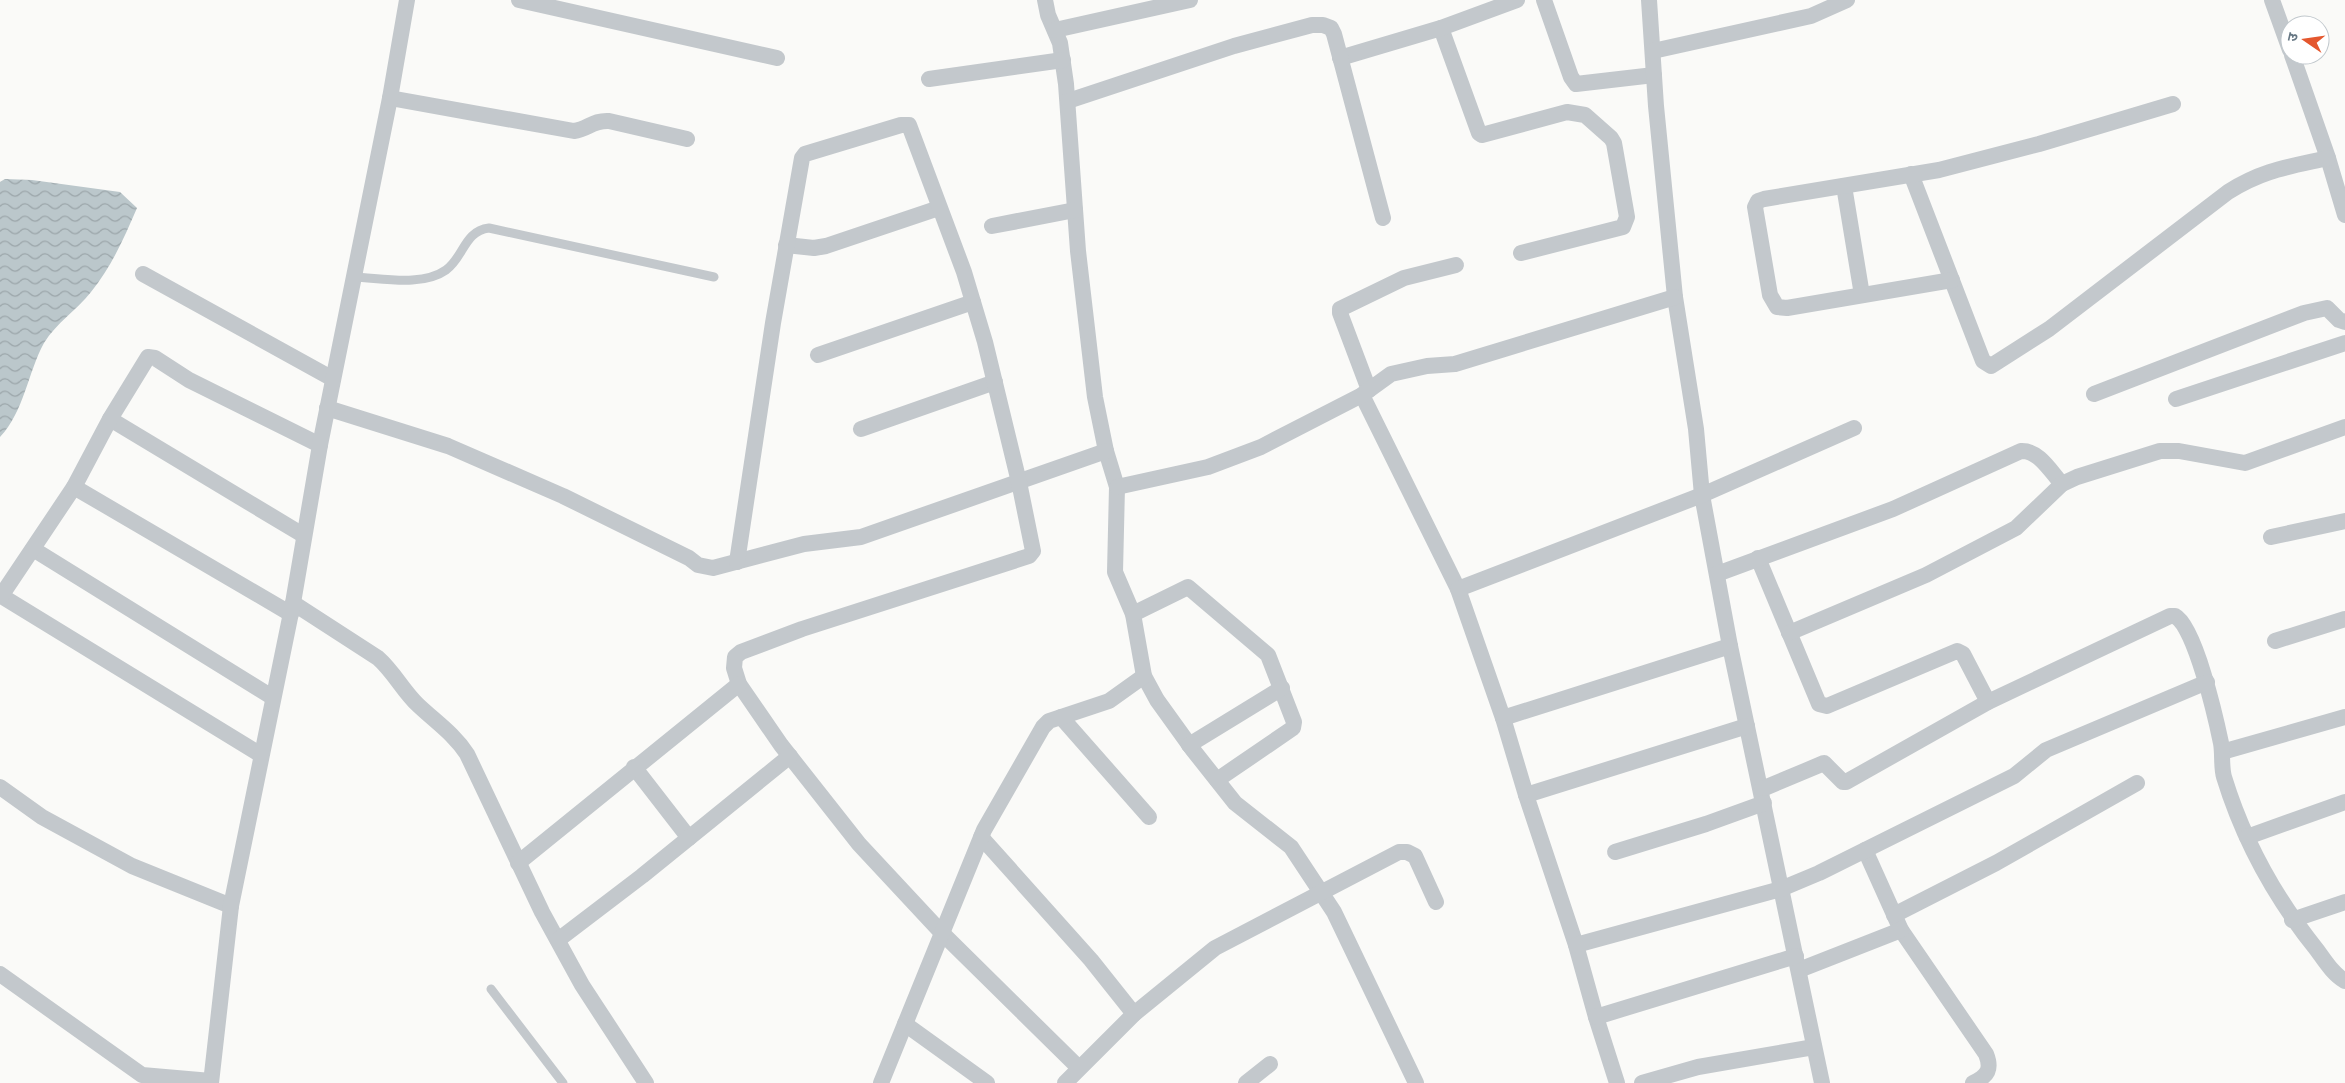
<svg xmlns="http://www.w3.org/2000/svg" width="2345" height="1083" viewBox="0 0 2345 1083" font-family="Helvetica,'Noto Sans Devanagari',sans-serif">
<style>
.water{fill:url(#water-waves)}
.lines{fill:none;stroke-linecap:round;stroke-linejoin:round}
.service{stroke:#c3c8cc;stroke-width:9}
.minor{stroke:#c3c8cc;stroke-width:16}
</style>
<defs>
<pattern id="water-waves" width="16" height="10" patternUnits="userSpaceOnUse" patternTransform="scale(1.25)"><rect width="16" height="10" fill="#bbc7cb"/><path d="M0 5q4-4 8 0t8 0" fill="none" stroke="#9ca6aa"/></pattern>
</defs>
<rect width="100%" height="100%" fill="#fafaf8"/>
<path class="water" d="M5 179 32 180 120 192 137 208C124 238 112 266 91 292 77 310 56 323 44 343 28 372 24 412 0 437V182Z"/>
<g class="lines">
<g class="service">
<path d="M354 277C382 278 422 287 446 270 464 257 464 231 489 228L714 277"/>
<polyline points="491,989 563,1083"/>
</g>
<g class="minor">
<polyline points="519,0 777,58"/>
<polyline points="1045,0 1048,15 1060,43 1066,84 1078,251 1095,397 1106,451 1117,487 1115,572 1133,614 1144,676 1157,700 1193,750 1235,803 1291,847 1334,912 1416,1083"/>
<polyline points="1544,0 1571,77 1576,84 1654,75"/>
<polyline points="1649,0 1656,106 1675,297 1696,429 1702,495 1730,646 1822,1083"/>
<polyline points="2272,0 2290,50"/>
<polyline points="1441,28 1479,133 1482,135 1567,112 1585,115 1611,138 1614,143 1627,217 1623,227 1521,253"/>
<polyline points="1055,30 1190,0"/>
<polyline points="1653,51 1811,16 1847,0"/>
<polyline points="2292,55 2328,158 2345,215"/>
<polyline points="1340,58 1441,28 1517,0"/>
<polyline points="929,79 1063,60"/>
<path d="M390 98 574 131C588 129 593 120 609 121L687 139"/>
<polyline points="1068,101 1234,46 1312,25 1323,25 1331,28 1334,34 1383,218"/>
<path d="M1911 174 1983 361 1991 366 2049 329 2228 192C2263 170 2288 167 2328 158"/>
<polyline points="1844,186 1862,295"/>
<polyline points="992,226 1075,210"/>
<polyline points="786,245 814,248 826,246 939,208"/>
<polyline points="143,274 333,379"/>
<polyline points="1952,280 1787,308 1777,307 1770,295 1755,207 1758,201 1764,199 1939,170 2039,144 2173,104"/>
<polyline points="818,355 973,302"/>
<polyline points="1369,390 1340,313 1340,309 1404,278 1456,265"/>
<polyline points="2094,394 2304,313 2327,308 2339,320 2345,322"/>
<polyline points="1362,395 1458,589 1503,718 1526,795 1576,945 1596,1017 1617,1083"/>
<polyline points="2176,399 2345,343"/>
<polyline points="327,408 448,446 563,496 689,558 698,565 713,568 804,544 861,537 1106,451"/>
<polyline points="110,419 303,535"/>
<polyline points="861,429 995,382"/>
<polyline points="74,487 291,614"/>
<polyline points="1117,487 1208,467 1261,447 1362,395 1391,374 1427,366 1455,364 1675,297"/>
<polyline points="2271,537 2345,521"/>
<polyline points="33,549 272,697"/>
<polyline points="1758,558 1819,704 1827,706 1957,651 1963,654 1988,702"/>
<polyline points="737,562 773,323 802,158 805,154 901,125 909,125 964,272 985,342 1019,482 1033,551 1029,556 802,629 741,652 735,657 734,668 739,684 781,745 859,844 941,932 1079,1068"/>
<path d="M1717 574 1893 509 2021 451C2039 450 2051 472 2062 484"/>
<polyline points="1458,589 1702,495 1854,428"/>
<polyline points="0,595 261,755"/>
<polyline points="1,596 74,487 110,419 148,357 155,358 189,380 320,445"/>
<path d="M293 603 378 658C394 672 403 691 418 705 436 722 454 734 467 754L542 912 582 985 646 1083"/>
<polyline points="1133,614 1188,587 1268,655 1294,722 1293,728 1217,780"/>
<polyline points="1789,633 1926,575 2016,528 2062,484 2077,477 2160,451 2179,451 2245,463 2345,427"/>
<polyline points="2275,641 2345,619"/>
<polyline points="1061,717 1149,817"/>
<polyline points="1503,718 1730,646"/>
<polyline points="1189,745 1282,688"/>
<polyline points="2222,752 2345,717"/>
<polyline points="634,767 689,838"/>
<polyline points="0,787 42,817 132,866 231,906"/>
<path d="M1762 789 1824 763 1843 782H1846L1988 702 2170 616H2175C2195 626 2216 719 2221 743 2223 754 2221 766 2224 777 2243 839 2276 899 2317 950 2325 961 2333 974 2345 981"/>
<polyline points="1526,795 1747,726"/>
<polyline points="981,837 1091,960 1134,1014"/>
<polyline points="2247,837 2345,802"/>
<path d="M1865 850 1901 930 1986 1054C1992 1069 1988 1076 1973 1083"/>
<polyline points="1615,852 1706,824 1764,803"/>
<polyline points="518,863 739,684"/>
<polyline points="1894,915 1996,863 2137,783"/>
<polyline points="2292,920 2345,902"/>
<polyline points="558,940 642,876 790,756"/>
<polyline points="1576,945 1781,889 1819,873 2014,776 2046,750 2207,682"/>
<polyline points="1799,970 1901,930"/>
<polyline points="0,974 142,1075 211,1081"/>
<polyline points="1596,1017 1796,956"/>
<polyline points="905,1024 987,1083"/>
<polyline points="211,1083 231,906 293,603 320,445 390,98 407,0"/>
<polyline points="881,1083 984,830 1043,727 1049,721 1109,701 1144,676"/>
<polyline points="1065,1083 1134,1014 1215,948 1399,852 1407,852 1415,856 1436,902"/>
<polyline points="1246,1083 1270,1064"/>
<polyline points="1642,1083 1698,1067 1814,1047"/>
</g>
</g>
<g transform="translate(2305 40) rotate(283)"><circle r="24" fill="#ffffff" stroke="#c1c8cd"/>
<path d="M0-4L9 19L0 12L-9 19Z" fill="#e4572e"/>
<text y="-8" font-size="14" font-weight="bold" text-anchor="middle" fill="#657683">उ</text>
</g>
</svg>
